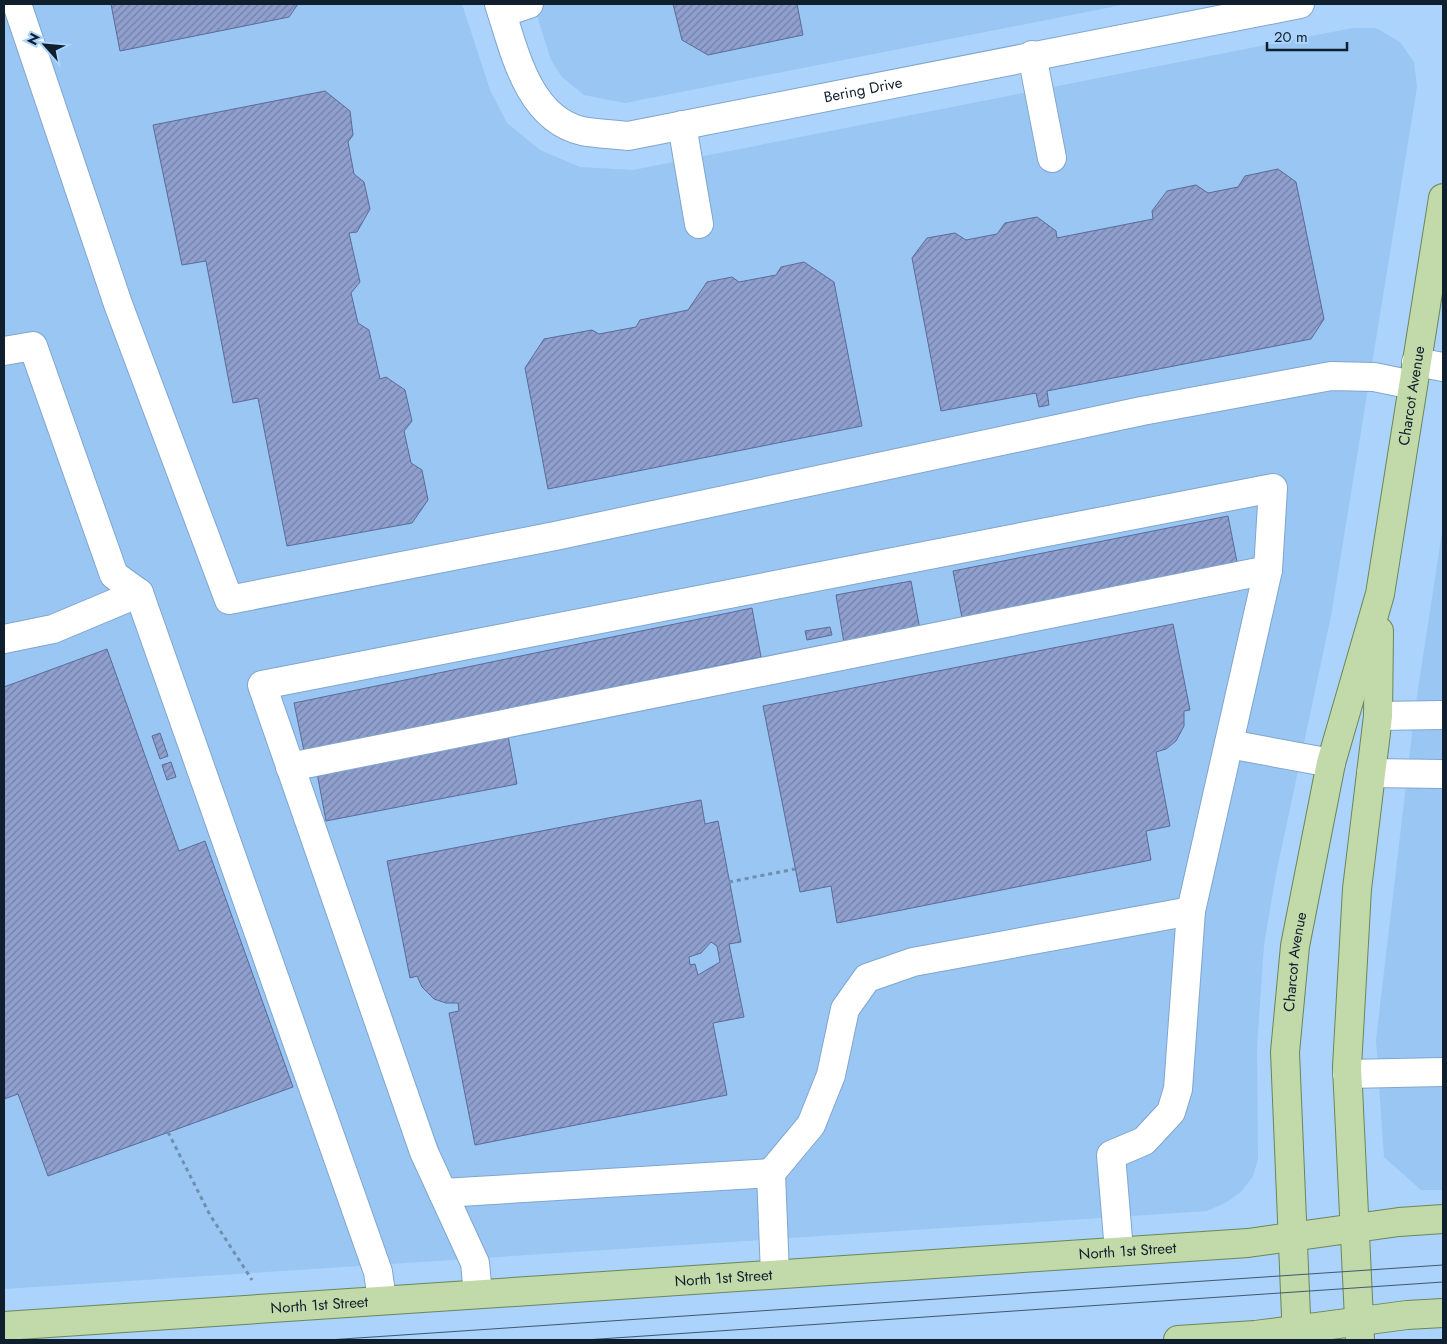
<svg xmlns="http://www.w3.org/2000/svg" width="1447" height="1344" viewBox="0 0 1447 1344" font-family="Jost,sans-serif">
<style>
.built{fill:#99c6f3}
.building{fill:url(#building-hatch);stroke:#5c6b97;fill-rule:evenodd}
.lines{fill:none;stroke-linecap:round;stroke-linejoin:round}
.minor-casing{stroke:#80a6cd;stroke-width:30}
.major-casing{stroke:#6a8759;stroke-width:30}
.path{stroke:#708ead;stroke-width:3;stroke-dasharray:4 4;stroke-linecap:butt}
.minor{stroke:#fff;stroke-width:28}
.major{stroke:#c2d9aa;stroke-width:28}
.tram{stroke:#41586f;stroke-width:1}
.labels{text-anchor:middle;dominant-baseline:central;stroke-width:4.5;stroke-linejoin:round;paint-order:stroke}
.street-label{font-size:15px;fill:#101f2d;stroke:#abd3fc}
</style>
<defs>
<pattern id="building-hatch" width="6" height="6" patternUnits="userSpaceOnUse" patternTransform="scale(1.25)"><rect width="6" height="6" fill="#8f9fce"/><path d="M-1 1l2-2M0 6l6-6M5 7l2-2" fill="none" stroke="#7381a8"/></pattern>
</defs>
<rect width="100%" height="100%" fill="#abd3fc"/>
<g class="built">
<polygon points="4,4 462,4 490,90 507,123 540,150 580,167 633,170 1352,28 1376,28 1400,42 1414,62 1417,87 1331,616 1276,874 1264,945 1257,1046 1258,1159 1253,1176 1241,1192 1225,1203 1207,1211 4,1289"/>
<polygon points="533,4 1127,4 625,103 584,95 562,77 551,60"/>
<polygon points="1443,526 1443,1190 1421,1190 1384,1157 1376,1040 1415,709"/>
</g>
<g class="building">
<polygon points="111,4 298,4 289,17 120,51"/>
<polygon points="673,4 797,4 803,35 708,55 682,40"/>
<polygon points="325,91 350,111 353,135 348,142 354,174 364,182 370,209 357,232 349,233 360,282 351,293 358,323 369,330 380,379 386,377 405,390 412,421 404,431 411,463 422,470 428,500 412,523 287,546 258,398 233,403 206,261 182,265 153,125"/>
<polygon points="1278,169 1296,182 1324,319 1311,339 1047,391 1049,405 1039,407 1036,393 941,411 912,258 927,238 955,233 966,240 997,234 1005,223 1037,217 1056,231 1057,238 1153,219 1152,211 1167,191 1196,185 1208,193 1238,187 1245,176"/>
<polygon points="804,262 834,282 862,426 548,489 525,368 544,339 592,330 599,334 636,327 640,320 688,310 707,282 732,277 739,282 776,275 781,267"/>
<polygon points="1228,516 1237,562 962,618 953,571"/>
<polygon points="911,581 920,630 844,643 836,595"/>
<polygon points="752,608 761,657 304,751 294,703"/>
<polygon points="1173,624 1190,710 1184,711 1184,726 1176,741 1166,749 1156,752 1170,826 1146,831 1151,860 837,923 831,886 800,892 763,706"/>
<polygon points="830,627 832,635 807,640 805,631"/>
<polygon points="107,649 179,851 205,841 293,1087 48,1176 18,1094 4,1099 4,687"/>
<polygon points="160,733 168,756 160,759 152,736"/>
<polygon points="508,736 517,784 326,821 317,773"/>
<polygon points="171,762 176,777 167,780 162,765"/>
<path d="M701 800 705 824 718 821 741 942 729 944 744 1017 713 1023 727 1095 475 1145 449 1013 459 1011 458 1003H446L434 999 422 987 417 976 410 978 387 861ZM711 942 717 946 720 962 698 975 695 964 690 965 689 957 701 953Z"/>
</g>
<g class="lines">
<g class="minor-casing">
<g id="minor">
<polyline points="17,4 118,304 229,600 555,536 1142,411 1331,376 1374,377 1413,385"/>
<path id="s1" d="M499 4C514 49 527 118 582 131 597 134 613 134 628 136L1300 4"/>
<polyline points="502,13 529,4"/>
<polyline points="1032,55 1052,158"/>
<polyline points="682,125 699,224"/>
<polyline points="4,351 33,346 114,575 139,593 378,1272 382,1300"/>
<polyline points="1416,362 1443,367"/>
<polyline points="4,639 53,629 139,593"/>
<polyline points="1378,716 1443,715"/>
<polyline points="1229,744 1331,763"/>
<polyline points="290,767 1268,570"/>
<polyline points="1371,773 1443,774"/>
<polyline points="1347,1074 1443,1072"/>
<polyline points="443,1193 771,1173"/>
<polyline points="775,1274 771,1173 811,1125 831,1075 845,1009 867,978 913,962 1191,911"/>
<polyline points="478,1294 475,1263 424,1152 262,685 1273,488 1268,570 1191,911 1178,1089 1171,1112 1144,1141 1111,1155 1119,1251"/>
</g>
</g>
<g class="major-casing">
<g id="major">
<path id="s2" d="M4 1326 1248 1243 1399 1222 1443 1219"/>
<polyline points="1178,1340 1255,1335 1407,1315 1443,1313"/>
<path id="s3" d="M1297 1340 1285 1052 1295 946 1331 763 1380 594 1443 198"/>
<polyline points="1360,1340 1347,1067 1357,889 1378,716 1379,631"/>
</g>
</g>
<g class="path">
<polyline points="729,882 795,869"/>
<polyline points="168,1132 210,1215 252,1280"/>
</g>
<use href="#minor" class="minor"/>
<use href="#major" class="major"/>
<g class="tram">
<polyline points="328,1340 1443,1265"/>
<polyline points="585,1340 1443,1282"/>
</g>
</g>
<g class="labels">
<g class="street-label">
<text stroke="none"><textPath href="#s1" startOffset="445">Bering Drive</textPath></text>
<text stroke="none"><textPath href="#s3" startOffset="958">Charcot Avenue</textPath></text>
<text stroke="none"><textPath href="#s3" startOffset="379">Charcot Avenue</textPath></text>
<text stroke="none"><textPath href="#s2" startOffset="1126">North 1st Street</textPath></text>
<text stroke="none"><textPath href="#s2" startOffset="721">North 1st Street</textPath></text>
<text stroke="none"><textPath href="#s2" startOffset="316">North 1st Street</textPath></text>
</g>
</g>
<rect width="1447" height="1344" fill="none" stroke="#101f2d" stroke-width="10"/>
<g transform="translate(45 45) rotate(297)" stroke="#abd3fc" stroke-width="4" paint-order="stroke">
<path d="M0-4L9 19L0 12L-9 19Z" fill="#101f2d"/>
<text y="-8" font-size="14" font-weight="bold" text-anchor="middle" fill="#101f2d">N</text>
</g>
<path d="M1267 42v8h80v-8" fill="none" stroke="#101f2d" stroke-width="2.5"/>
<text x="1274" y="42" font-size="15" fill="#101f2d" stroke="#abd3fc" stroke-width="4" paint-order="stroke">20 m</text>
</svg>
